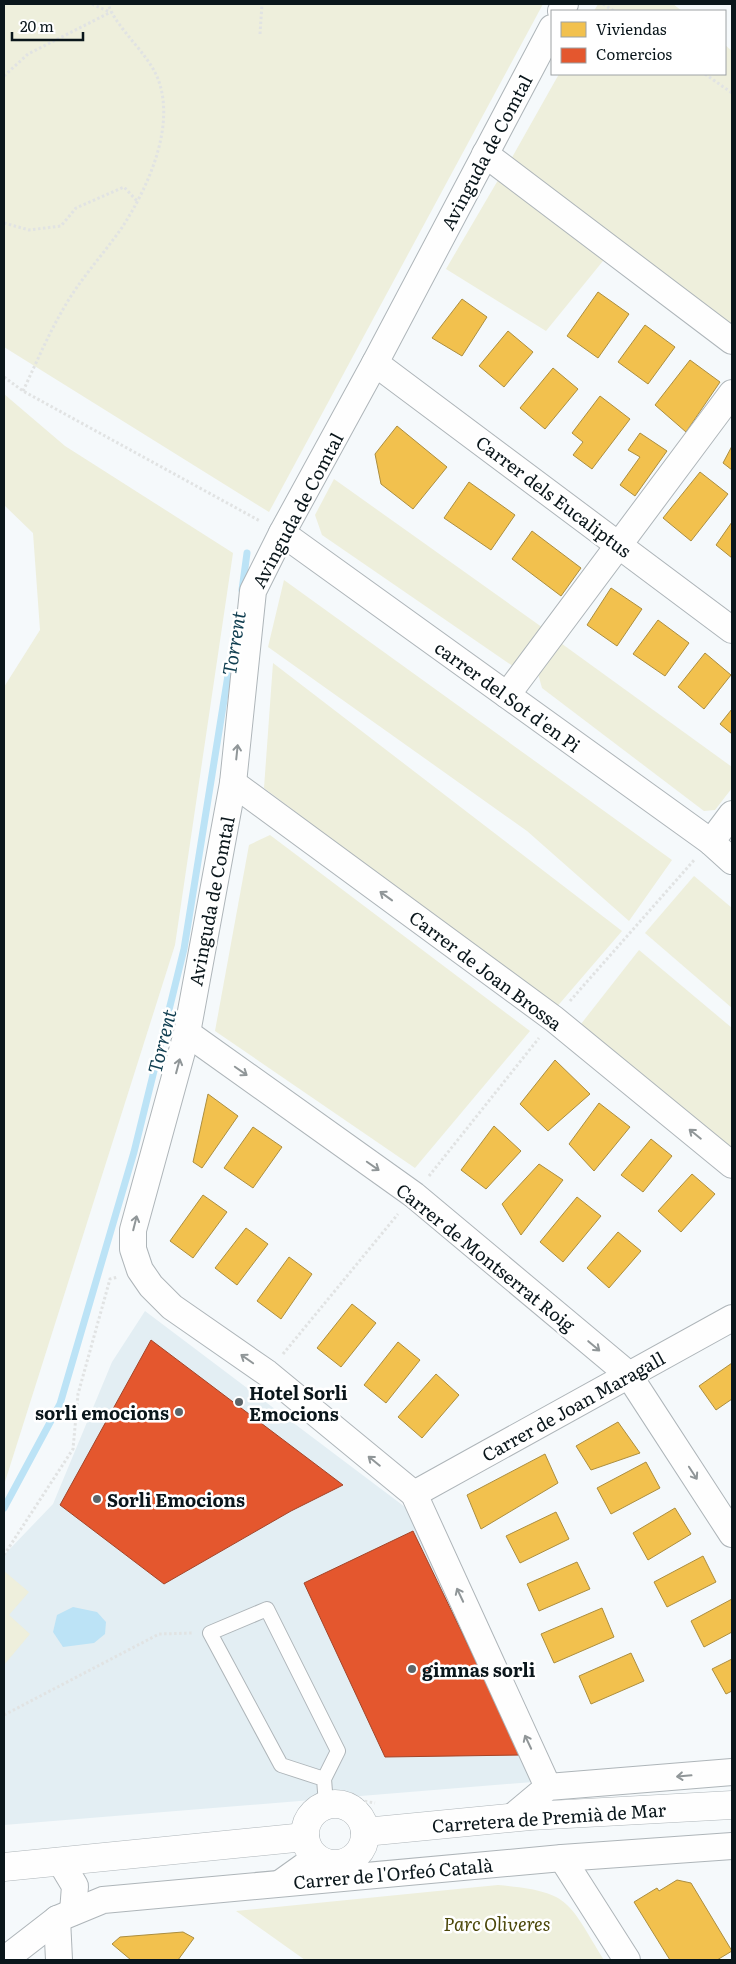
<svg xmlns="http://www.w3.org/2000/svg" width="736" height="1964" viewBox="0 0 736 1964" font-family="Literata,serif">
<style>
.built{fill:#e3eef3}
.green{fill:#eeefdc}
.water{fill:#bce3f6}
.homes{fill:#f2c14e;stroke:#ac8e3f}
.shops{fill:#e4572e;stroke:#a34428}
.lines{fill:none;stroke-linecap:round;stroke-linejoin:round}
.stream{stroke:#bce3f6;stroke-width:7}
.lane-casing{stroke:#aeb5b9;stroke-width:16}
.street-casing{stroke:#aeb5b9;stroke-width:28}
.secondary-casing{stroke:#aeb5b9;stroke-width:29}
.path{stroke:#e1e3e3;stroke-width:3;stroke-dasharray:2.5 2.5;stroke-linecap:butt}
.lane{stroke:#fefefe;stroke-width:14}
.street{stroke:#fefefe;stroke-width:26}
.secondary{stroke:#fefefe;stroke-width:28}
.oneway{stroke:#909698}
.poi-dot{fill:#5c6569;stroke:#fff;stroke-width:2}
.labels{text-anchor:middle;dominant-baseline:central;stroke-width:5;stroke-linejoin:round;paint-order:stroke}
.street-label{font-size:18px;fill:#0a161b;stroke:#fff}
.poi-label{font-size:18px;font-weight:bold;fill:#0a161b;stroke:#fff;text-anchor:start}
.park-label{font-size:18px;font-style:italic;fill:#4b4709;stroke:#fff}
.water-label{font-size:19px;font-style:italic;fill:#113f51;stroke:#fff}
</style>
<rect width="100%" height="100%" fill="#f5f9fb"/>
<polygon class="built" points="145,1311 405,1507 533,1782 4,1825 4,1555 53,1504 112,1362"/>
<g class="green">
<polygon points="4,4 543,4 269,512 4,347"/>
<polygon points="598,4 673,4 682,11 594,11"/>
<polygon points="725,45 732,51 732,327 510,161 559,74 725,74"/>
<polygon points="501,175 607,256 546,331 446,269"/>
<polygon points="4,394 65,446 233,553 175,945 4,1485 4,687 40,630 33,533 4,505"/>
<polygon points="334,479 546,630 517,669 322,535 315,515"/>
<polygon points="284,580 672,860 629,921 527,831 268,647"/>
<polygon points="558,641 732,767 732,788 715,810 704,811 542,688 537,670"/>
<polygon points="273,663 622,931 555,1009 264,788"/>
<polygon points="270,835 530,1031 415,1168 215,1031 249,845"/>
<polygon points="694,876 732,908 732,1008 645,933"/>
<polygon points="639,950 732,1028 732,1148 581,1024"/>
<polygon points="4,1571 29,1592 9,1615 30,1634 4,1665"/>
<path d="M498 1885C571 1892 567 1900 604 1960H305L236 1911Z"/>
</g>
<polygon class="water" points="73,1607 97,1612 106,1622 105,1634 94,1643 63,1647 53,1632 57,1615"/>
<g class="homes">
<polygon points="598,292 629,314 598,358 567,336"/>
<polygon points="462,299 487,317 462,356 432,338"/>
<polygon points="645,325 675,347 648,384 618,362"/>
<polygon points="508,331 533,352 504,387 479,366"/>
<polygon points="690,360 720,382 686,432 655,405"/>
<polygon points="553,368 578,389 545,429 520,408"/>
<polygon points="600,396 630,419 592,469 573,455 583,442 572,433"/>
<polygon points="397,426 447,467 413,509 381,484 375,454"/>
<polygon points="640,433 667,451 635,496 620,485 640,457 628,450"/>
<polygon points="732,446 732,470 723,463"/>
<polygon points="700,472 728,494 691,541 663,518"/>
<polygon points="469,482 515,515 491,550 444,518"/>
<polygon points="732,522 732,558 716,545"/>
<polygon points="532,531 581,568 561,596 512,559"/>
<polygon points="611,588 642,609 617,646 587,625"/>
<polygon points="658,620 689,643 665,676 633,654"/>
<polygon points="705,653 731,675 704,709 678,687"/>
<polygon points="732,709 732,734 720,724"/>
<polygon points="555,1060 590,1094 548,1131 520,1104"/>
<polygon points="208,1094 238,1116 202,1168 193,1162"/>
<polygon points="599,1103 630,1127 594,1171 569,1144"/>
<polygon points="494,1126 521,1151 486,1189 461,1170"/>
<polygon points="253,1127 282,1147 253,1188 224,1168"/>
<polygon points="651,1139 672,1156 643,1192 621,1175"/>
<polygon points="539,1164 563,1180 521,1235 502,1204"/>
<polygon points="692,1174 715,1194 681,1232 658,1211"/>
<polygon points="203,1195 227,1212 193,1258 170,1241"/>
<polygon points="577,1197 601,1216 563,1262 540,1242"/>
<polygon points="246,1228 268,1244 237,1285 215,1268"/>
<polygon points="618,1232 641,1251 609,1288 587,1268"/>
<polygon points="289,1257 312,1274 281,1319 257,1301"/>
<polygon points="352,1304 376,1323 341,1367 317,1348"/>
<polygon points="398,1342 420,1360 386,1403 364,1385"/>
<polygon points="732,1363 732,1399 716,1410 699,1386"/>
<polygon points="436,1374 459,1395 422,1438 398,1417"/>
<polygon points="618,1422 640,1453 591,1470 576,1446"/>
<polygon points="545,1454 558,1483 481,1529 467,1495"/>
<polygon points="646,1462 660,1488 611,1514 597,1488"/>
<polygon points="675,1508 691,1534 648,1560 633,1533"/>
<polygon points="556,1512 569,1539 520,1563 506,1536"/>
<polygon points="703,1556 716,1582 667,1607 654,1582"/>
<polygon points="577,1562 590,1589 539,1611 527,1584"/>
<polygon points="732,1599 732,1632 704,1647 691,1621"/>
<polygon points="602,1608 614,1637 554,1663 541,1634"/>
<polygon points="631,1653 644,1681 591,1704 579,1676"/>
<polygon points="732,1659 732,1691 726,1694 712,1669"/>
<polygon points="677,1880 691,1883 732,1951 717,1960 670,1960 634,1902 657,1888 659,1891"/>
<polygon points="183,1932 194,1938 178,1960 131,1960 112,1944 120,1937"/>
</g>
<g class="shops">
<polygon points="151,1340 343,1485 291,1511 164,1584 60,1505"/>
<polygon points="413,1531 521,1755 385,1757 304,1583"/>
</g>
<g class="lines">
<g class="stream">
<polyline points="242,590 247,553"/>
<polyline points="4,1508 60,1404 134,1152 184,949 238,613"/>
</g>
<g class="lane-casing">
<polyline id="lane" points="324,1779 281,1765 210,1633 267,1609 338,1751 324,1779 326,1804"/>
</g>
<g class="street-casing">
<g id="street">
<polyline points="561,11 565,4"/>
<polyline points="485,154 732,341"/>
<polyline points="375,363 732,630"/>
<polyline points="282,533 711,842 732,861"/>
<polyline points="507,695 732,393"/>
<polyline points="233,783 554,1019 732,1165"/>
<polyline points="711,842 732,814"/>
<polyline points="187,1033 414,1195 628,1374 732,1534"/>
<polyline points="414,1494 732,1318"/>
<polyline points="548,1787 414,1494 267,1373 172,1307 151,1286 140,1270 133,1249 133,1230 187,1033 233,783 253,591 282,533 375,363 552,28"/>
<polyline points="511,1818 548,1787 732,1772"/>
<polyline points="562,1858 627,1960"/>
<polyline points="60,1861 75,1886 73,1912"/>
<polyline points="282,1882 303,1867 319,1860"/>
<polyline points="57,1919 59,1960"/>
<polyline points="4,1960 57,1919 103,1900 562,1858 732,1846"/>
</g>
</g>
<g class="secondary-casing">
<g id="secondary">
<circle cx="335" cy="1834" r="30"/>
<polyline points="365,1832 530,1816 732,1805"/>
<polyline points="4,1867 305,1837"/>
</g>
</g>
<g class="path">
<polyline points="92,4 110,12"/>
<polyline points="603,4 614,11"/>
<polyline points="260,34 262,4"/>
<polyline points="705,74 732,93"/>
<polyline points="4,76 28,54 111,12"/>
<polyline points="4,223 29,230 61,226 76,208 124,187 137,201"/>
<polyline points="4,377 23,391 260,521"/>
<path d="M23 391C39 357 54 321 75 290 90 268 108 248 123 226 148 187 176 126 158 79 148 53 116 28 108 4"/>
<polyline points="570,1001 695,859"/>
<polyline points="429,1176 539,1038"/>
<polyline points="283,1354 398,1214"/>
<polyline points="4,1555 73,1449 78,1394 110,1279 118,1277"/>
<polyline points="4,1715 159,1634 193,1633"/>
<polyline points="345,1798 375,1803"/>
</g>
<use href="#lane" class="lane"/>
<use href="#street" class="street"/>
<use href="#secondary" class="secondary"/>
</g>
<defs><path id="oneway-shaft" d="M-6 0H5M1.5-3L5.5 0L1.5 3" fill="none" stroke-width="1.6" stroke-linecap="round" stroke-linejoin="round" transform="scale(1.25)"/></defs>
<g class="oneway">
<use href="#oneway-shaft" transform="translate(237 752) rotate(-84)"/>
<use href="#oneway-shaft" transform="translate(386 896) rotate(-144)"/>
<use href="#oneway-shaft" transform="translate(178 1066) rotate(-75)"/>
<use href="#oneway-shaft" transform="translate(241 1071) rotate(35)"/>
<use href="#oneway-shaft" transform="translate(695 1134) rotate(-141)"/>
<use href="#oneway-shaft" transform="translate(373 1166) rotate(35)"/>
<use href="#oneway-shaft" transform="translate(135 1223) rotate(-76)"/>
<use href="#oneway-shaft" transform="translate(594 1346) rotate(40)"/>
<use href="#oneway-shaft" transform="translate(247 1359) rotate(-145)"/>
<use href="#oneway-shaft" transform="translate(374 1461) rotate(-141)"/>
<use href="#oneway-shaft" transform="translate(693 1473) rotate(57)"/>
<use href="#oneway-shaft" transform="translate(460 1595) rotate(-115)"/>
<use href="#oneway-shaft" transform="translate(528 1742) rotate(-115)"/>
<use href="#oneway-shaft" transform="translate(684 1776) rotate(175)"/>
</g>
<g class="poi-dot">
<circle cx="239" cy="1402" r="5"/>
<circle cx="179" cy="1412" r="5"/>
<circle cx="97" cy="1499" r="5"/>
<circle cx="412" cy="1669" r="5"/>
</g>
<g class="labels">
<g class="street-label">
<text transform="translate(486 152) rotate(-62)">Avinguda de Comtal</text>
<text transform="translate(554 496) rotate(37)">Carrer dels Eucaliptus</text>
<text transform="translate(297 510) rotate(-62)">Avinguda de Comtal</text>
<text transform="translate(508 696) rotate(36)">carrer del Sot d'en Pi</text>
<text transform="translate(211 901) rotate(-79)">Avinguda de Comtal</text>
<text transform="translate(486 970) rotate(37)">Carrer de Joan Brossa</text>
<text transform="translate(486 1257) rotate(39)">Carrer de Montserrat Roig</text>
<text transform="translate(573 1406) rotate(-29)">Carrer de Joan Maragall</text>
<text transform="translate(549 1817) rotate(-4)">Carretera de Premià de Mar</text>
<text transform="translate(393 1873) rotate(-5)">Carrer de l'Orfeó Català</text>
</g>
<g class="poi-label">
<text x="249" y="1392">Hotel Sorli<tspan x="249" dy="21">Emocions</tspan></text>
<text x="169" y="1412" text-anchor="end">sorli emocions</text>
<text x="107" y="1499">Sorli Emocions</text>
<text x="422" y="1669">gimnas sorli</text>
</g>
<g class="park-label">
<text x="497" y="1923">Parc Oliveres</text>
</g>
<g class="water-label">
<text transform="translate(233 643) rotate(-81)">Torrent</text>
<text transform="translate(161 1041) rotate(-76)">Torrent</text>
</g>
</g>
<rect width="736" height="1964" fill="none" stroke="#0a161b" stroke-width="10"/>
<rect x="551" y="10" width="175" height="65" fill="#ffffff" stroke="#9da2a4"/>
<rect x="561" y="22" width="25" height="15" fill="#f2c14e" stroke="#9da2a4"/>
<text x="596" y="35" font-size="15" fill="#0a161b">Viviendas</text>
<rect x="561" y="48" width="25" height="15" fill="#e4572e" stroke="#9da2a4"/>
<text x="596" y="60" font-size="15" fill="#0a161b">Comercios</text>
<path d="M12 32v8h71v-8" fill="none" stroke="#0a161b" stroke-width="2.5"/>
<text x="20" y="32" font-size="15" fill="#0a161b" stroke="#ffffff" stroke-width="4" paint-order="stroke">20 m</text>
</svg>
